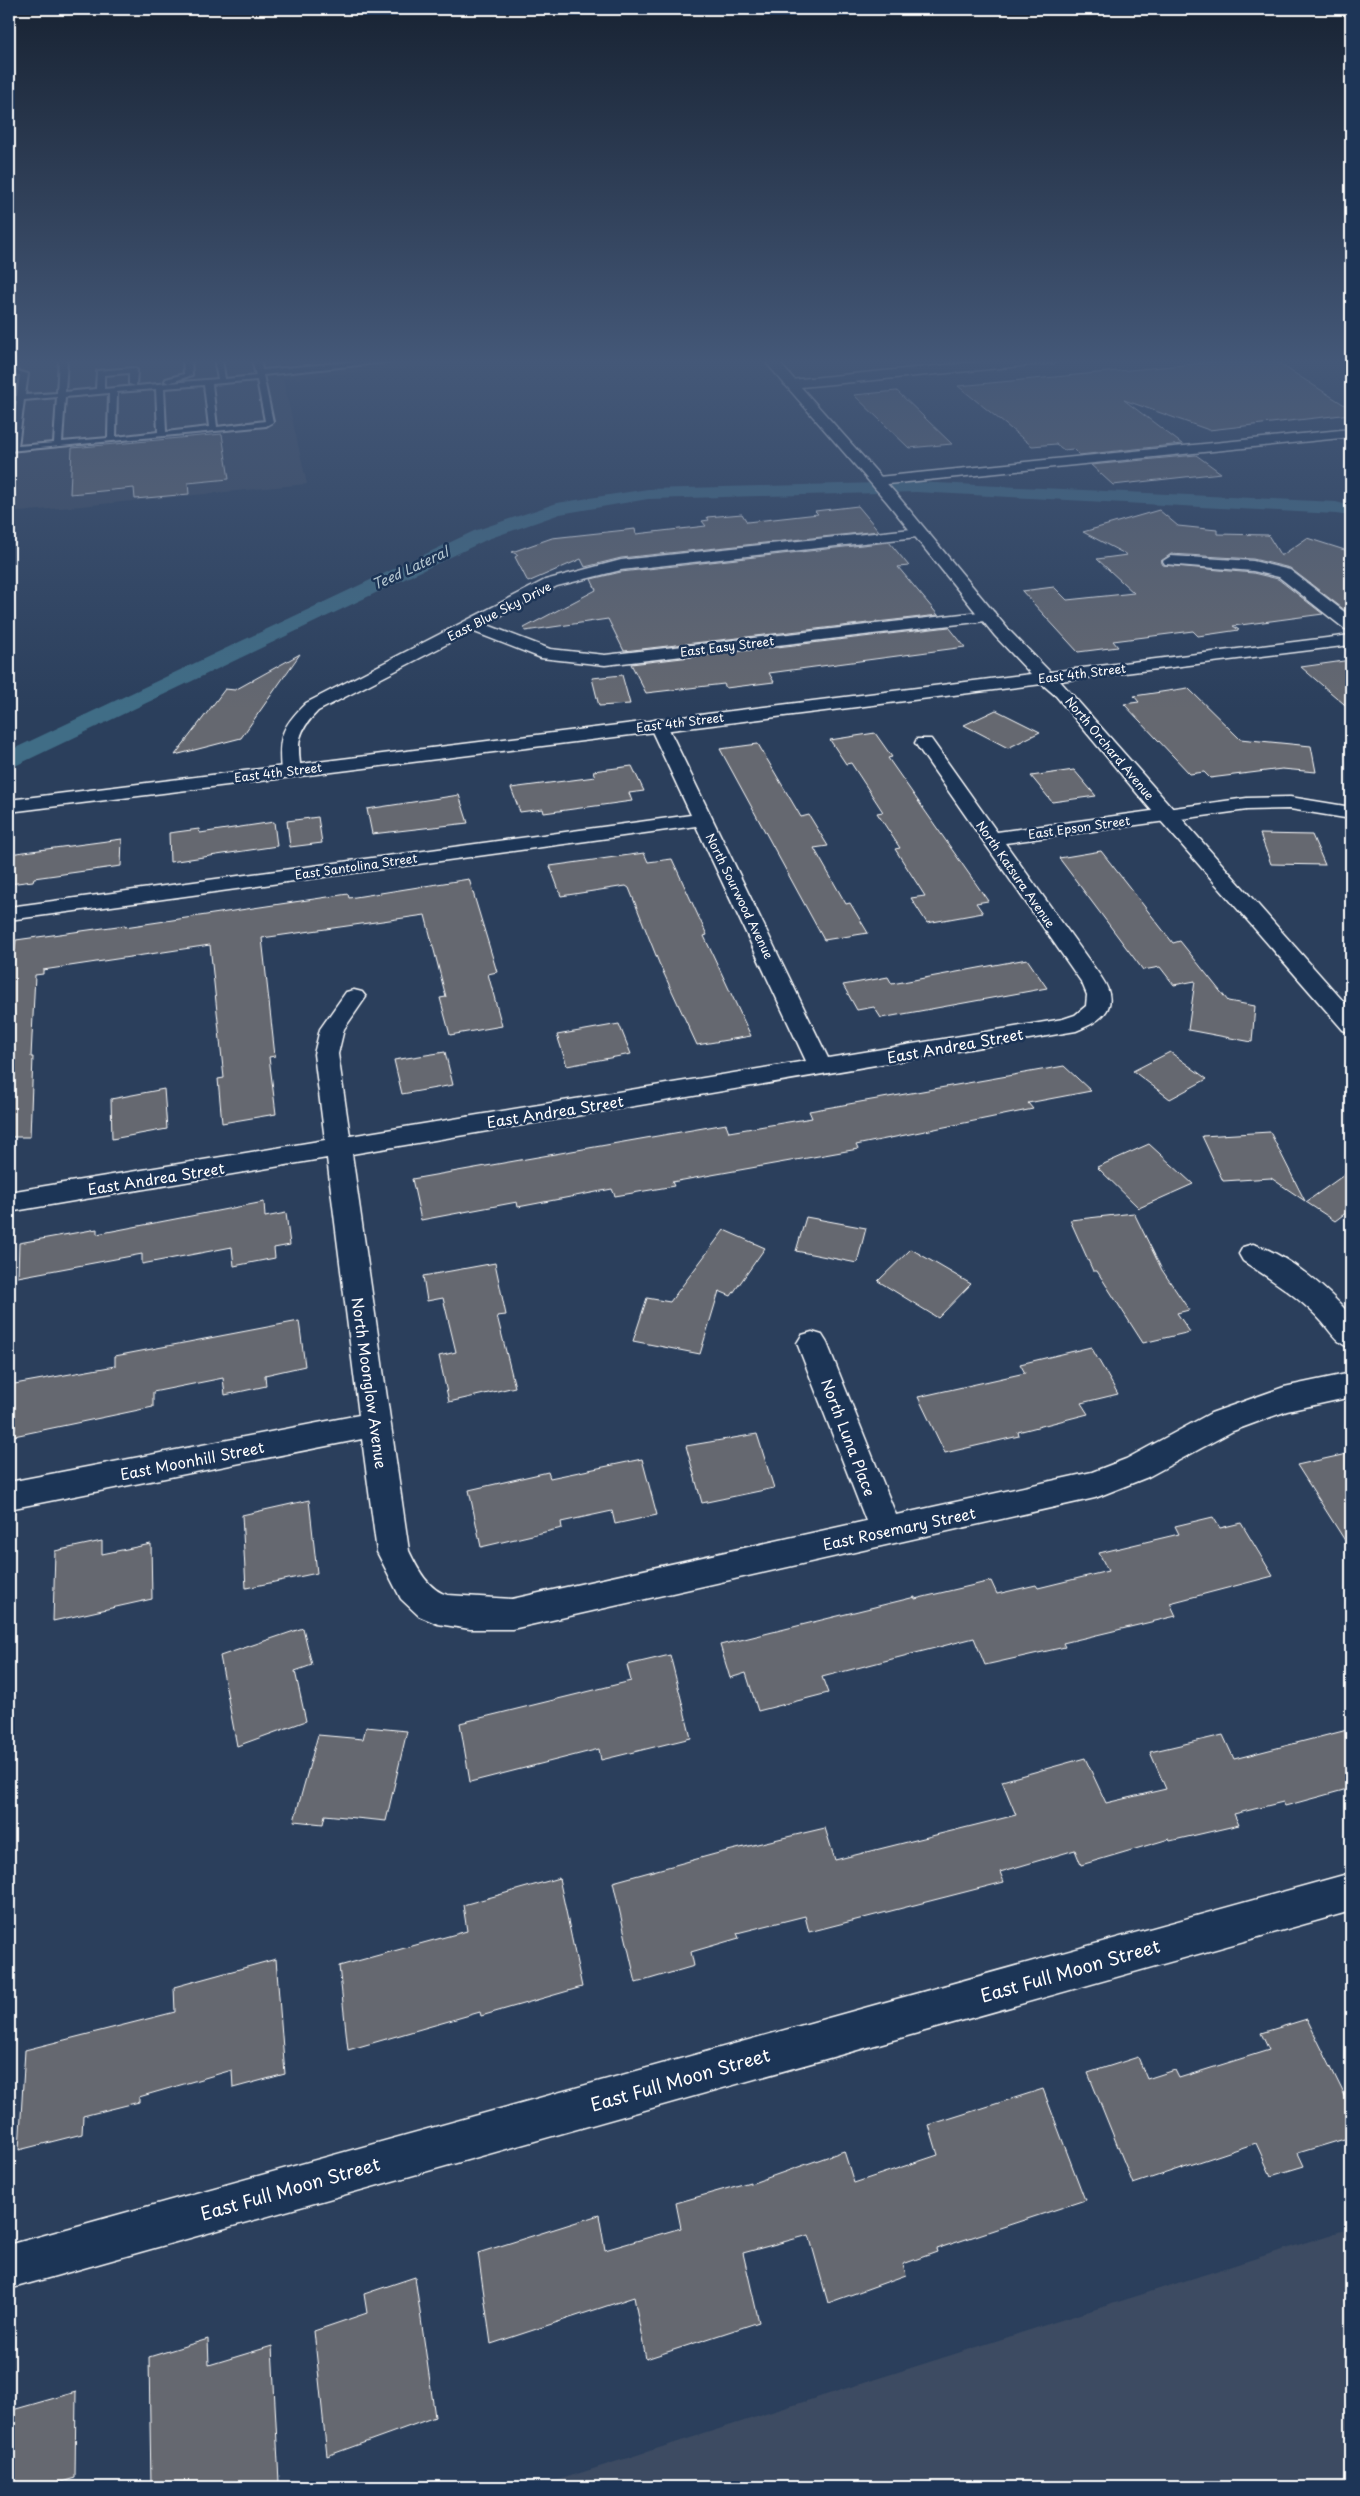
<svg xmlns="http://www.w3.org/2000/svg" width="1360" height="2496" viewBox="0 0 1360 2496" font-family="'Playpen Sans',sans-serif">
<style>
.built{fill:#3c4b62}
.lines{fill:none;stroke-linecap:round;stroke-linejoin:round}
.canal{fill:#416d86;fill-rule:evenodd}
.building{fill:#65686f;stroke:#fff}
.service-casing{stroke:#fff;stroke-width:4}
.minor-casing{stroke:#fff;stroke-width:3}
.tertiary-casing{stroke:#fff;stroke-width:3}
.service{fill:#1d3557;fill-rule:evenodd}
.minor{fill:#1d3557;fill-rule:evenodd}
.tertiary{fill:#1d3557;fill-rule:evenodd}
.labels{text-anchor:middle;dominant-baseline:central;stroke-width:5;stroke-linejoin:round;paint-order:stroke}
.far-street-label{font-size:12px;fill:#fff;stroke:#1d3557}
.far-water-label{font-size:14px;font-style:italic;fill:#b3c5cf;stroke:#1d3557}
.street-label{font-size:15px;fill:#fff;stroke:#1d3557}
.near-street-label{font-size:18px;fill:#fff;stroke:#1d3557}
</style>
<rect width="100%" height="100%" fill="#2b3f5c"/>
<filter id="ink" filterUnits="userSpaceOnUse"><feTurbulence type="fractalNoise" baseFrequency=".02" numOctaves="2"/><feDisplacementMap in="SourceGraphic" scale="10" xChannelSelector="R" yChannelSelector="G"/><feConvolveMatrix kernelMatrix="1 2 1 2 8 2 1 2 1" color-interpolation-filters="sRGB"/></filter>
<g filter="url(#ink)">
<g class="built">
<polygon points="90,359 520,359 283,379 307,484 9,513 9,366"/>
<polygon points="1351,2228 1351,2487 536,2487"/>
</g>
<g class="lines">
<polygon class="canal" points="916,482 1336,502 1351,506 1351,516 1336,514 916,492 648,499 560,514 488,539 17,765 9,767 9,751 474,531 557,503 648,489"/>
</g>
<g class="building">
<polygon points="1247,359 1272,359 1351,409 1351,414 1209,430 1124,400 1182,444 1079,455 1073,449 1064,450 1056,444 1032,446 958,386"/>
<polygon points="897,391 952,444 909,448 854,395"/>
<polygon points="222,434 229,479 188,483 189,494 135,499 134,488 70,494 72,448"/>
<polygon points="1196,455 1221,473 1113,485 1091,465"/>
<polygon points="858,506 879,531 621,558 585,567 581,559 528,582 515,557 518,555 512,552 552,538 635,529 636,534 706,526 702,521 709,520 707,517 742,514 747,522 818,514 815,511"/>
<polygon points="1159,510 1178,526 1217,530 1217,534 1268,535 1281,556 1307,538 1351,552 1351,610 1346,611 1290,568 1253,559 1171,554 1161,561 1163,565 1253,573 1278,579 1323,614 1233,626 1239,630 1198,636 1193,631 1113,641 1118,647 1078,652 1022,591 1054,587 1067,600 1134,593 1097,559 1127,555 1083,532"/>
<polygon points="889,542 909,566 898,567 938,615 624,651 608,619 525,631 524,628 596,590 591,579 621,572"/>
<polygon points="949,627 965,647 769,673 774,682 726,688 724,684 646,693 631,664"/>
<polygon points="300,654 241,738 175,755 225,689 235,690"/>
<polygon points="1351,660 1351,710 1301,667"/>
<polygon points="622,675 630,704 599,706 592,678"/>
<polygon points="1188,688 1240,739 1311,746 1316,772 1282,769 1210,778 1204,772 1190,774 1124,704 1139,702 1134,696"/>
<polygon points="996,710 1040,732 1008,748 964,725"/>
<polygon points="875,733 892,757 888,758 988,901 976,903 983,913 927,923 911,898 925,896 895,849 900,848 877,813 883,812 851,763 846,764 830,740"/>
<polygon points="758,744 801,817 809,815 828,846 814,848 846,904 850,903 868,933 824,940 720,749"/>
<polygon points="632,766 644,791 629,793 632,801 544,813 543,809 520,812 511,788 595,777 593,771"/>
<polygon points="1074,770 1096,796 1052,802 1031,776"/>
<polygon points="459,795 468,823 372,834 367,809"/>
<polygon points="318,817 322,843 290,847 287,821"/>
<polygon points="274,822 277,846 170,862 169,833 199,829 200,833"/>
<polygon points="1260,834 1312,835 1325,865 1271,864"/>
<polygon points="122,839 121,866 34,878 33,881 9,884 9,854"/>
<polygon points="1101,851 1173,943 1180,941 1228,1001 1255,1006 1252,1042 1188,1030 1195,981 1174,985 1160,967 1143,970 1059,858"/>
<polygon points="644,853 648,862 672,859 707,935 704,936 751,1036 697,1045 659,963 629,888 626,886 561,896 550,866"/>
<polygon points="469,879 497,972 488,974 502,1026 450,1035 440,998 446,997 425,915 262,938 275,1056 269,1057 276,1114 222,1123 218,1079 224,1078 210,945 43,970 43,974 35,975 31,1057 33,1057 30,1137 9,1137 9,951 15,950 16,940 125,925 125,927 348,894 349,898"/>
<polygon points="1027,959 1047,988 881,1018 874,1007 857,1010 843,985 888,977 892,984"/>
<polygon points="619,1024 631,1054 567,1066 557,1035"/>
<polygon points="445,1052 453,1085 402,1094 394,1060"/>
<polygon points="1170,1052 1207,1079 1170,1099 1133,1071"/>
<polygon points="1064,1066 1091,1091 1028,1103 1033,1109 856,1145 858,1149 672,1182 674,1186 615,1196 612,1189 518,1207 517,1202 421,1220 412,1179 726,1124 729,1132 812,1118 809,1111"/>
<polygon points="164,1089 167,1129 112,1139 111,1099"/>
<polygon points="1270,1132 1305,1201 1271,1178 1223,1181 1202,1136"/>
<polygon points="1149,1144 1193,1184 1139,1208 1097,1167"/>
<polygon points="1351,1170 1351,1209 1335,1221 1306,1202"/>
<polygon points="264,1202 265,1217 286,1213 290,1245 274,1248 275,1258 234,1266 232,1247 142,1264 142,1254 18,1277 19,1243 97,1229 97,1234"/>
<polygon points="1134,1213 1162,1270 1189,1310 1177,1313 1190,1332 1143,1343 1097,1271 1093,1271 1070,1220"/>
<polygon points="806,1217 866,1228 857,1263 796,1251"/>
<polygon points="724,1230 765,1248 731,1296 719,1291 700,1354 633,1341 647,1298 670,1302"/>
<polygon points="911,1249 971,1284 938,1318 878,1281"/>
<polygon points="495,1263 506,1315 497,1316 515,1387 449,1402 439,1356 456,1352 443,1298 427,1301 423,1276"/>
<polygon points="299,1321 305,1366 265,1375 266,1386 225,1395 223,1378 153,1392 153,1407 14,1436 15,1426 9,1427 9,1385 115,1366 115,1356"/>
<polygon points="1091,1347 1118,1394 1081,1403 1088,1414 1018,1432 1019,1436 945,1453 918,1397 1025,1373 1020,1364"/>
<polygon points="757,1434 774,1488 702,1503 686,1446"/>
<polygon points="1351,1453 1351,1550 1297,1465"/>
<polygon points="642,1459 657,1515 615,1524 612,1511 561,1522 562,1528 481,1547 469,1490 548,1472 550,1478"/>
<polygon points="309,1500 317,1573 246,1588 242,1515"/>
<polygon points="1213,1517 1220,1528 1241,1523 1273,1576 1170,1603 1176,1616 1063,1643 1065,1647 985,1665 974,1638 822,1677 828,1693 758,1711 746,1673 730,1678 720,1645 915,1597 915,1599 991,1581 997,1594 1036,1585 1038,1588 1108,1571 1099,1553 1179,1534 1175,1526"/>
<polygon points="102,1541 102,1554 151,1544 152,1599 53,1621 55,1551"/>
<polygon points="303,1628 312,1665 295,1671 306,1721 237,1746 220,1656"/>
<polygon points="670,1655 691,1738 601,1760 599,1749 470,1782 460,1723 631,1681 627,1665"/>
<polygon points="366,1727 407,1731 386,1821 325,1815 323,1824 294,1821 318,1735 363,1739"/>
<polygon points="1351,1729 1351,1788 1285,1806 1283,1802 1234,1814 1239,1825 1170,1841 1169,1839 1081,1865 1075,1850 1000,1872 1004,1882 809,1932 805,1916 737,1933 739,1938 691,1952 694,1966 636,1983 613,1882 715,1854 825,1828 835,1860 1016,1815 1002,1781 1085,1758 1106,1803 1166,1789 1150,1752 1223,1735 1234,1759"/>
<polygon points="559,1878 582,1987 481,2016 480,2012 348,2050 339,1966 467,1931 463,1905"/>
<polygon points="276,1959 285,2074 233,2088 232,2070 139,2097 139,2102 83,2116 82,2134 19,2150 25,2050 175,2012 174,1987"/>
<polygon points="1307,2019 1351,2108 1351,2137 1298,2153 1304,2166 1271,2176 1256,2143 1133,2184 1088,2073 1138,2057 1147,2079 1175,2070 1179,2078 1269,2050 1261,2033"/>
<polygon points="1043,2089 1085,2200 936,2249 937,2252 903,2264 906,2275 828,2303 809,2235 743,2253 759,2322 646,2359 634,2297 491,2344 478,2253 599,2215 605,2250 681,2228 676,2203 750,2182 750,2184 844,2151 854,2183 938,2155 929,2125"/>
<polygon points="415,2277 435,2417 327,2456 314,2331 367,2313 364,2294"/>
<polygon points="208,2339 209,2365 272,2346 279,2482 260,2487 151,2487 149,2357"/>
<polygon points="76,2392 75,2478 45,2487 9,2487 9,2411"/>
</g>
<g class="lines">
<g class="service-casing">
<path id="service" d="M59 359H67L65 392 96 389 97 371 133 368 137 370 136 386 129 384V373L104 375V389L169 383 165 381 166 379 184 374 183 359H191L192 375 169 383 218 379 214 359H222L225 379 256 376 252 359H260L262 370 384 359H416L263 375 273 422 266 426 9 451 17 401H9V397L17 396 20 375 9 373V369L28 374 25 395 57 393ZM257 380 265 421 217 427 212 384ZM204 385 209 427 166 432 164 388ZM156 389 158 432 116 437 117 392ZM109 393 108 438 62 442 65 397ZM57 397 54 443 18 446 24 400Z"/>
</g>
<g class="minor-casing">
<g id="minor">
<polygon points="1009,359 1059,359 1053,363 790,388 784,384 790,380"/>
<polygon points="1351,429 1351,437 878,485 871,481 878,477"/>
<path d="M921 528 929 533 926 536 621 570 557 586 485 624 550 649 605 655 988 611 994 612 996 616 994 620 605 665 541 658 472 631 318 711C297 732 297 742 301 771L298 775H284L281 771C278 738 281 727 306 703L545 580 621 560Z"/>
<polygon points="1171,556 1253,561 1290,570 1351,617 1351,630 1345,629 1279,577 1253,571 1165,564 1163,561"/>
<path d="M658 719 665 721 667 725 828 1058 1063 1019 1075 1015 1086 1006 1087 995 1082 983 915 743 917 739H931L997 832 1247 798 1290 797 1351 807V819L1290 809 1247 810 1005 843 1101 977C1121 1006 1104 1020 1076 1031L352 1154 409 1551C417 1568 429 1591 448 1595L512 1599 866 1521 797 1343 802 1335 812 1332 822 1335 827 1343 896 1515 1092 1472 1126 1459 1211 1413 1284 1387 1351 1373V1397L1287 1411 1233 1431 1148 1477 1095 1498 512 1629H470L438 1624 419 1616 401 1599 377 1552 362 1439 9 1509V1482L359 1415 327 1158 9 1212V1192L325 1140 314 1054 320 1029 346 992 354 990 362 992 366 997 344 1029 338 1054 350 1136 806 1061 696 826 9 920V907L691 815 649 725 651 721Z"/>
<path d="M1253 1244C1287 1254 1328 1289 1351 1316V1348C1338 1344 1332 1334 1323 1323 1301 1298 1272 1280 1243 1261L1239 1254 1243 1247Z"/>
<polygon points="1351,1873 1351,1911 9,2289 9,2245"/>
</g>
</g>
<g class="tertiary-casing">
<polygon id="tertiary" points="763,359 776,359 897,495 1007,628 1050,672 1351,635 1351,645 1060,681 1351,1010 1351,1033 1343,1030 1146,804 1056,696 1042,684 9,812 9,800 1031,674 995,636 887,502"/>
</g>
<use href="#service" class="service"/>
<use href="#minor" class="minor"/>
<use href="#tertiary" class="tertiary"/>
</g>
</g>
<linearGradient id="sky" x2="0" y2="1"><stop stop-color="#182333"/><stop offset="0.51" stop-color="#445878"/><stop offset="1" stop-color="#445878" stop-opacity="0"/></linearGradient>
<rect width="1360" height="709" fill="url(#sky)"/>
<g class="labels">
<g class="far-street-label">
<text transform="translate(499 611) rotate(-27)">East Blue Sky Drive</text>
<text transform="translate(727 646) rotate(-7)">East Easy Street</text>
<text transform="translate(1082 673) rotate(-7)">East 4th Street</text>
<text transform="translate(680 722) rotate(-7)">East 4th Street</text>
<text transform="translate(1110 748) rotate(50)">North Orchard Avenue</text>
<text transform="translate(278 772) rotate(-7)">East 4th Street</text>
<text transform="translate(1079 827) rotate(-8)">East Epson Street</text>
<text transform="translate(356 866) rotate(-8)">East Santolina Street</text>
<text transform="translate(1016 874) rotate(55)">North Katsura Avenue</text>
<text transform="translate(740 896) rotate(64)">North Sourwood Avenue</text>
</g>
<g class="far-water-label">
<text transform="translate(410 568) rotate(-25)">Teed Lateral</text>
</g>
<g class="street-label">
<text transform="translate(955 1045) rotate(-10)">East Andrea Street</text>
<text transform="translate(555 1111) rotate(-9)">East Andrea Street</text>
<text transform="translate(156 1178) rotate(-9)">East Andrea Street</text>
<text transform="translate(370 1383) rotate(82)">North Moonglow Avenue</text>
<text transform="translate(849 1437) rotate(69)">North Luna Place</text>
<text transform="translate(192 1460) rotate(-11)">East Moonhill Street</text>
<text transform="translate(899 1528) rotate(-12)">East Rosemary Street</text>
</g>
<g class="near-street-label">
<text transform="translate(1070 1970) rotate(-16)">East Full Moon Street</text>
<text transform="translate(680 2079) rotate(-16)">East Full Moon Street</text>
<text transform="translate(290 2188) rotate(-16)">East Full Moon Street</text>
</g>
</g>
<rect width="1360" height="2496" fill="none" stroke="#1d3557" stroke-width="30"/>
<rect x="15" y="15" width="1330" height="2466" fill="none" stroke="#fff" stroke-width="2" filter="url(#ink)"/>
</svg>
